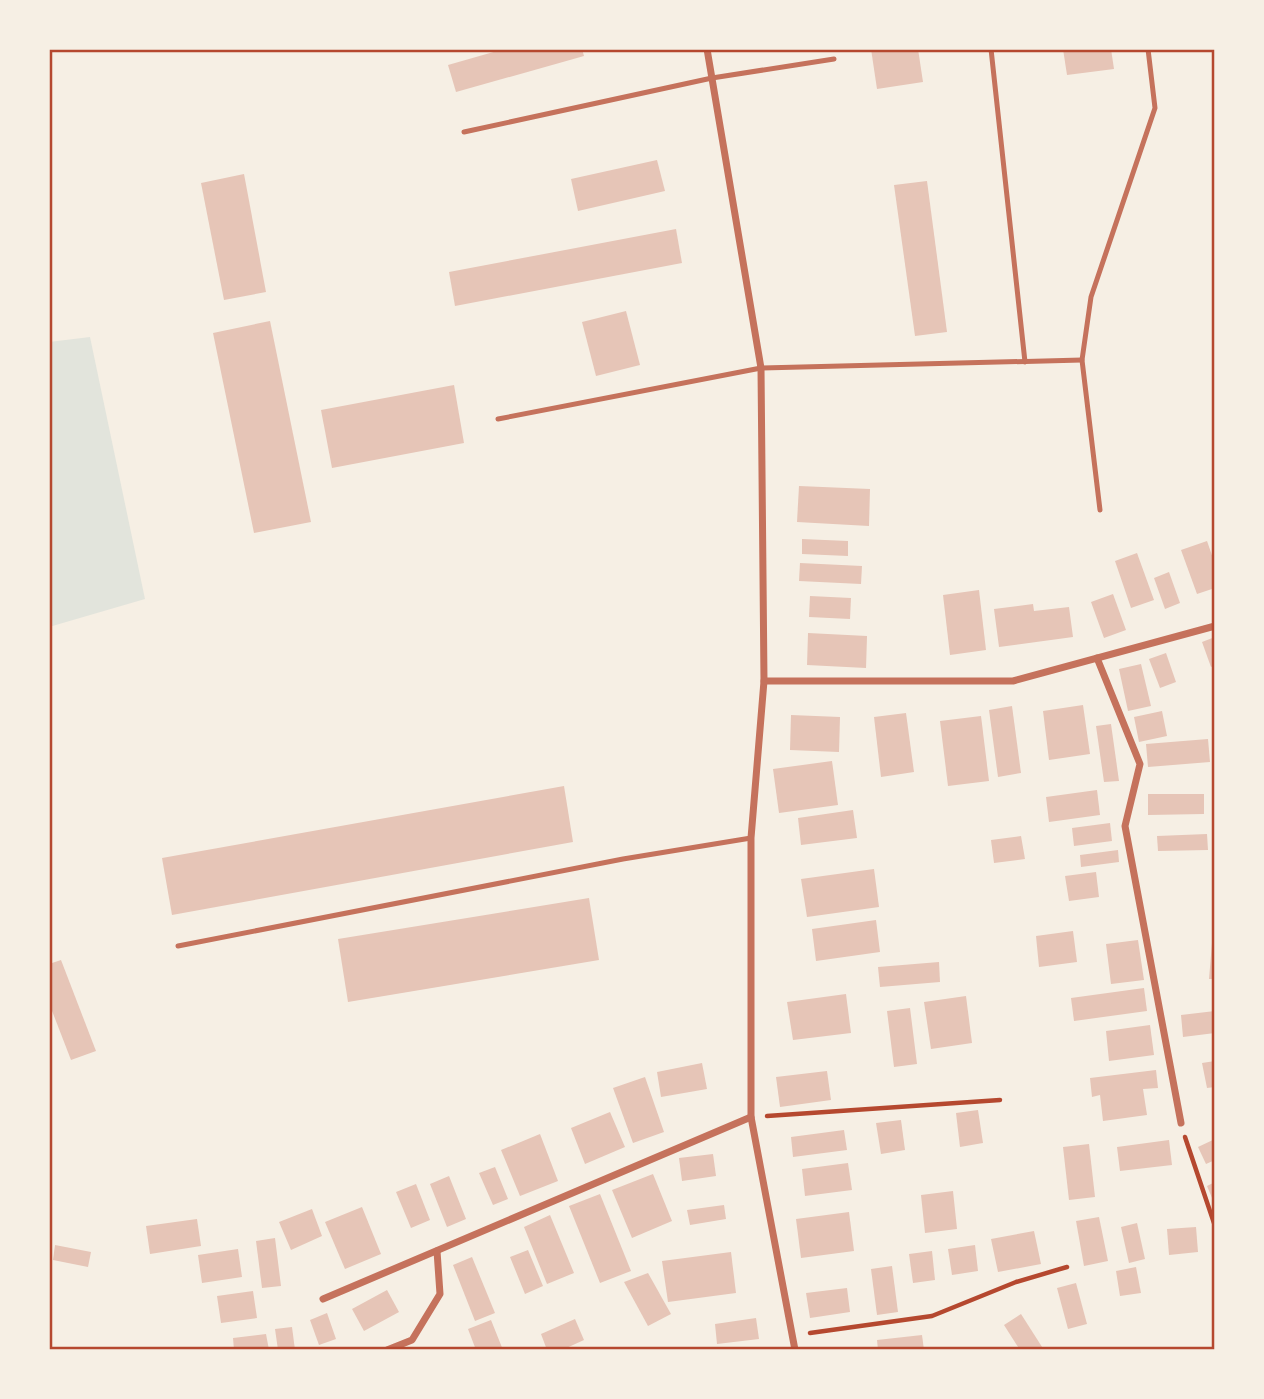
<svg xmlns="http://www.w3.org/2000/svg" width="1264" height="1399" viewBox="0 0 1264 1399" font-family="Cabin,sans-serif">
<style>
.green{fill:#e2e4dc}
.building{fill:#e6c5b7}
.lines{fill:none;stroke-linecap:round;stroke-linejoin:round}
.path{stroke:#b5482f;stroke-width:4.5}
.service{stroke:#c5725c;stroke-width:5}
.minor{stroke:#c5725c;stroke-width:7}
.neatline{fill:none;stroke:#b5482f;stroke-width:2.5}
</style>
<rect width="100%" height="100%" fill="#f6efe4"/>
<polygon class="green" points="90,337 145,599 49,627 49,342"/>
<g class="building">
<polygon points="504,49 582,49 584,56 456,92 448,65"/>
<polygon points="871,49 918,49 923,82 877,89"/>
<polygon points="1063,49 1111,49 1114,69 1067,75"/>
<polygon points="657,160 665,191 578,211 571,179"/>
<polygon points="244,174 266,292 224,300 201,183"/>
<polygon points="927,181 947,332 915,336 894,185"/>
<polygon points="676,229 682,263 455,306 449,272"/>
<polygon points="626,311 640,365 596,376 582,322"/>
<polygon points="270,321 311,522 254,533 213,333"/>
<polygon points="454,385 464,443 332,468 321,410"/>
<polygon points="799,486 870,489 869,526 797,522"/>
<polygon points="802,539 848,541 848,556 802,554"/>
<polygon points="1207,541 1215,564 1215,588 1197,594 1181,550"/>
<polygon points="1137,553 1154,600 1131,608 1115,561"/>
<polygon points="800,563 862,566 861,584 799,581"/>
<polygon points="1169,572 1180,603 1165,609 1154,578"/>
<polygon points="979,590 986,650 950,655 943,595"/>
<polygon points="1113,594 1126,630 1104,638 1091,602"/>
<polygon points="810,596 851,598 850,619 809,617"/>
<polygon points="1033,604 1034,611 1069,607 1073,637 999,647 994,609"/>
<polygon points="808,633 867,636 866,668 807,665"/>
<polygon points="1215,637 1215,665 1211,667 1202,642"/>
<polygon points="1166,653 1176,682 1160,688 1149,659"/>
<polygon points="1141,664 1151,706 1128,711 1119,669"/>
<polygon points="1083,705 1090,754 1049,760 1043,711"/>
<polygon points="1012,706 1021,773 998,777 989,710"/>
<polygon points="1162,711 1167,736 1139,742 1134,717"/>
<polygon points="906,713 914,772 881,777 874,717"/>
<polygon points="791,715 840,717 839,752 790,750"/>
<polygon points="981,716 989,781 948,786 940,721"/>
<polygon points="1111,724 1119,781 1104,782 1096,726"/>
<polygon points="1208,739 1210,762 1148,767 1146,744"/>
<polygon points="832,761 838,805 779,813 773,769"/>
<polygon points="564,786 573,842 172,915 162,858"/>
<polygon points="1097,790 1100,815 1049,822 1046,797"/>
<polygon points="1148,794 1204,794 1204,814 1148,815"/>
<polygon points="853,810 857,838 801,845 798,818"/>
<polygon points="1110,823 1112,841 1074,846 1072,828"/>
<polygon points="1207,834 1208,850 1158,851 1157,836"/>
<polygon points="1021,836 1025,859 994,863 991,840"/>
<polygon points="1118,850 1119,862 1081,867 1080,855"/>
<polygon points="874,869 879,907 807,917 801,879"/>
<polygon points="1096,872 1099,897 1069,901 1065,876"/>
<polygon points="589,898 599,960 348,1002 338,939"/>
<polygon points="876,920 880,952 816,961 812,929"/>
<polygon points="1073,931 1077,962 1039,967 1036,936"/>
<polygon points="1213,931 1215,931 1215,979 1209,979"/>
<polygon points="1138,940 1144,980 1111,984 1106,944"/>
<polygon points="61,960 96,1051 71,1060 49,1003 49,964"/>
<polygon points="939,962 940,982 880,987 878,967"/>
<polygon points="1144,988 1147,1011 1074,1021 1071,998"/>
<polygon points="846,994 851,1033 793,1040 787,1002"/>
<polygon points="966,996 972,1043 931,1049 924,1002"/>
<polygon points="910,1008 917,1064 894,1067 887,1011"/>
<polygon points="1215,1011 1215,1033 1183,1037 1181,1015"/>
<polygon points="1150,1025 1154,1055 1109,1061 1106,1031"/>
<polygon points="1215,1061 1215,1087 1207,1088 1202,1063"/>
<polygon points="702,1063 707,1089 661,1097 657,1072"/>
<polygon points="1156,1070 1158,1088 1143,1089 1147,1115 1103,1121 1100,1095 1092,1097 1090,1078"/>
<polygon points="827,1071 831,1100 780,1107 776,1077"/>
<polygon points="645,1077 664,1132 633,1143 613,1088"/>
<polygon points="978,1110 983,1143 960,1147 956,1113"/>
<polygon points="610,1112 625,1147 585,1164 571,1128"/>
<polygon points="901,1120 905,1150 881,1154 876,1123"/>
<polygon points="844,1130 847,1150 793,1157 791,1137"/>
<polygon points="540,1134 558,1181 520,1196 501,1150"/>
<polygon points="1215,1139 1215,1160 1206,1164 1198,1147"/>
<polygon points="1169,1140 1172,1165 1120,1171 1117,1147"/>
<polygon points="1089,1144 1095,1197 1069,1200 1063,1147"/>
<polygon points="713,1154 716,1176 682,1181 679,1158"/>
<polygon points="848,1163 852,1190 805,1196 802,1169"/>
<polygon points="495,1167 508,1199 493,1205 479,1173"/>
<polygon points="653,1174 672,1221 632,1238 612,1190"/>
<polygon points="449,1176 466,1219 447,1227 430,1184"/>
<polygon points="1215,1182 1215,1205 1207,1186"/>
<polygon points="416,1184 430,1220 411,1228 396,1192"/>
<polygon points="953,1191 957,1229 925,1233 921,1195"/>
<polygon points="600,1194 631,1271 600,1283 569,1206"/>
<polygon points="724,1205 726,1219 690,1225 687,1210"/>
<polygon points="362,1207 381,1254 345,1269 325,1222"/>
<polygon points="312,1209 322,1236 291,1250 279,1222"/>
<polygon points="849,1212 854,1251 801,1258 796,1219"/>
<polygon points="550,1215 574,1273 547,1284 524,1227"/>
<polygon points="1099,1217 1108,1261 1084,1266 1076,1221"/>
<polygon points="197,1219 201,1246 150,1254 146,1226"/>
<polygon points="1137,1223 1145,1259 1129,1263 1121,1227"/>
<polygon points="1196,1227 1198,1252 1169,1255 1167,1229"/>
<polygon points="1034,1231 1041,1264 998,1272 991,1239"/>
<polygon points="275,1238 281,1286 262,1288 256,1241"/>
<polygon points="55,1245 91,1252 88,1267 53,1260"/>
<polygon points="975,1245 978,1271 952,1275 948,1249"/>
<polygon points="238,1249 242,1277 202,1283 198,1255"/>
<polygon points="528,1250 543,1286 525,1294 510,1257"/>
<polygon points="932,1251 935,1280 913,1283 909,1254"/>
<polygon points="731,1252 736,1293 668,1302 662,1261"/>
<polygon points="472,1257 495,1313 475,1321 453,1265"/>
<polygon points="892,1266 898,1312 877,1315 871,1269"/>
<polygon points="1136,1267 1141,1293 1120,1296 1116,1271"/>
<polygon points="648,1273 671,1314 648,1326 624,1282"/>
<polygon points="1076,1283 1087,1324 1068,1329 1057,1288"/>
<polygon points="847,1288 850,1312 810,1318 806,1293"/>
<polygon points="387,1290 399,1312 364,1331 352,1309"/>
<polygon points="253,1291 257,1318 221,1323 217,1296"/>
<polygon points="327,1313 336,1339 319,1345 310,1320"/>
<polygon points="1021,1314 1044,1350 1020,1350 1004,1325"/>
<polygon points="756,1318 759,1339 717,1344 715,1324"/>
<polygon points="575,1319 584,1340 562,1350 547,1350 541,1334"/>
<polygon points="491,1320 503,1350 476,1350 468,1329"/>
<polygon points="292,1327 295,1350 278,1350 275,1329"/>
<polygon points="266,1334 269,1350 234,1350 233,1338"/>
<polygon points="922,1335 924,1350 878,1350 877,1340"/>
</g>
<g class="lines">
<g class="path">
<polyline points="767,1116 1000,1100"/>
<polyline points="1185,1137 1215,1226"/>
<polyline points="810,1333 932,1316 1016,1282 1067,1267"/>
</g>
<g class="service">
<polyline points="991,49 1025,362"/>
<polyline points="464,132 712,78 834,59"/>
<polyline points="498,419 761,368 1082,360"/>
<polyline points="1100,510 1082,360 1091,297 1155,108 1148,49"/>
<polyline points="178,946 623,859 751,838"/>
</g>
<g class="minor">
<polyline points="707,49 761,368 764,681 751,838 751,1117 795,1350"/>
<polyline points="1097,658 1140,764 1125,826 1181,1123"/>
<polyline points="764,681 1013,681 1215,626"/>
<polyline points="323,1299 751,1117"/>
<polyline points="387,1350 412,1340 440,1294 437,1251"/>
</g>
</g>
<rect width="1264" height="1399" fill="none" stroke="#f6efe4" stroke-width="102"/>
<rect x="51" y="51" width="1162" height="1297" class="neatline"/>
</svg>
